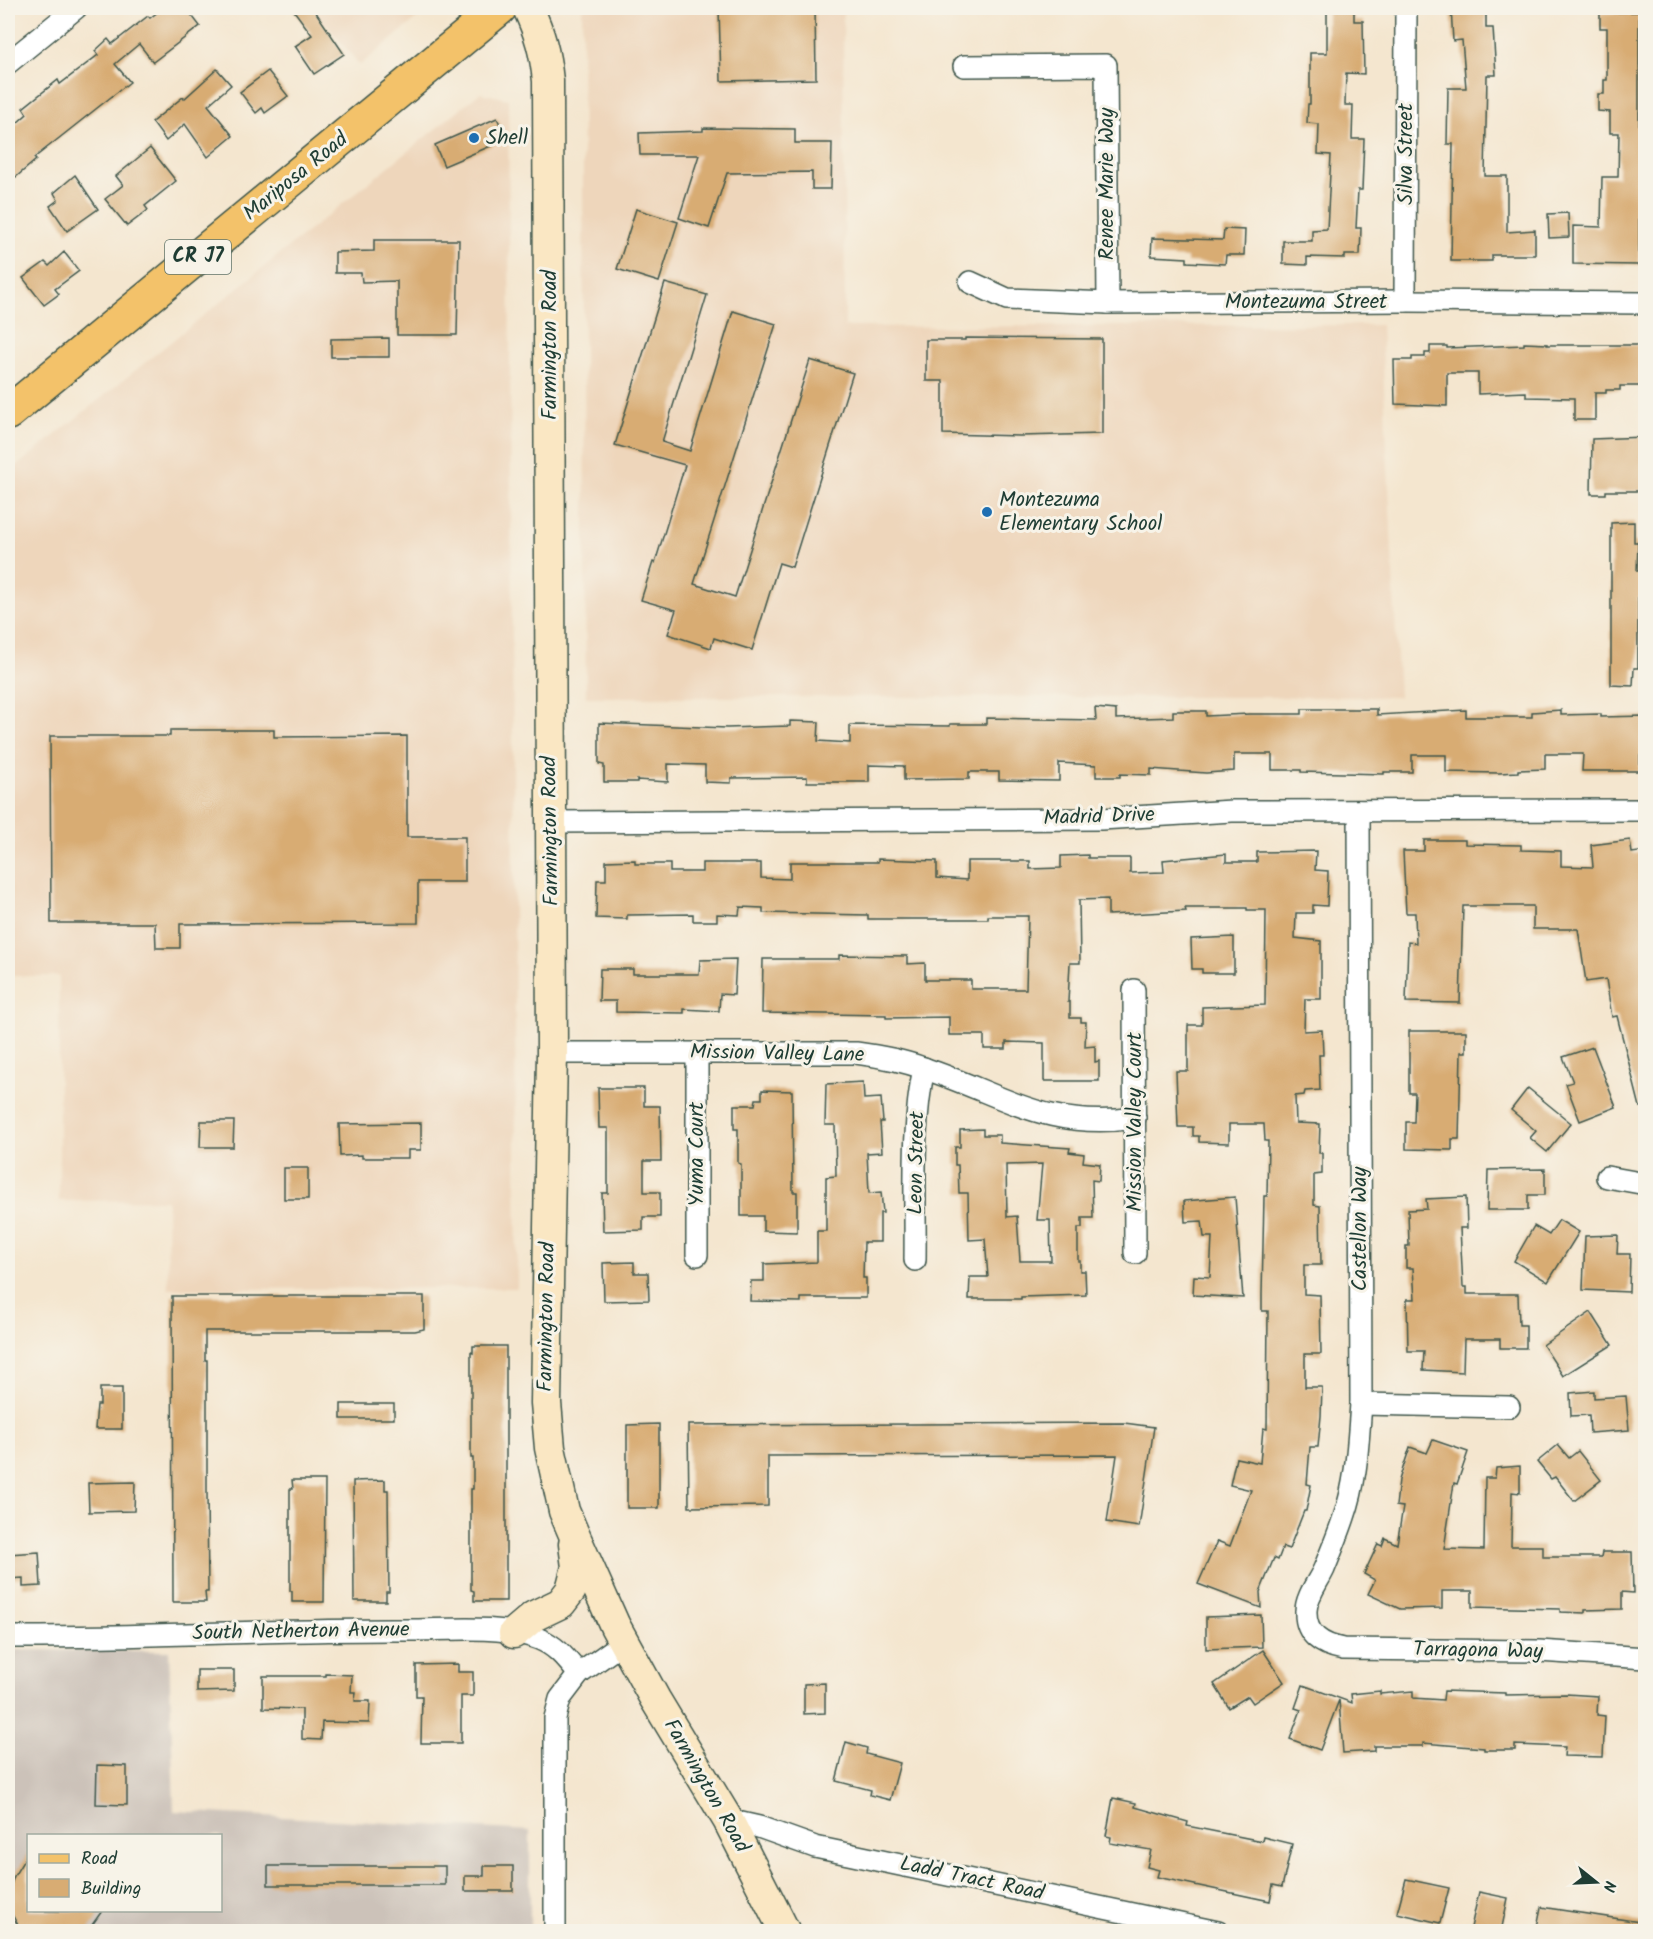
<svg xmlns="http://www.w3.org/2000/svg" width="1653" height="1939" viewBox="0 0 1653 1939" font-family="Kalam,sans-serif">
<style>
.built{fill:#eed6bb}
.industrial{fill:#ccc2b9;fill-rule:evenodd}
.building{fill:#d8ac73;fill-rule:evenodd}
.lines{fill:none;stroke-linecap:round;stroke-linejoin:round}
.minor-casing{stroke:#3f564b;stroke-width:24}
.secondary-casing{stroke:#3f564b;stroke-width:33}
.primary-casing{stroke:#3f564b;stroke-width:36}
.minor{stroke:#fff;stroke-width:21}
.secondary{stroke:#fae7c3;stroke-width:30}
.primary{stroke:#f3c26a;stroke-width:33}
.poi-dot{fill:#1f6fb2;stroke:#f7f3e8;stroke-width:2}
.labels{text-anchor:middle;dominant-baseline:central;stroke-width:6;stroke-linejoin:round;paint-order:stroke}
.shield{fill:#f7f3e8;stroke:#60746a;stroke-width:1.5}
.shield-label{font-size:20px;font-weight:bold;fill:#1f3d34}
.poi-label{font-size:21px;fill:#1f3d34;stroke:#f7f3e8;text-anchor:start}
.street-label{font-size:21px;fill:#1f3d34;stroke:#f7f3e8}
</style>
<rect width="100%" height="100%" fill="#f7f3e8"/>
<filter id="ink" filterUnits="userSpaceOnUse"><feTurbulence type="fractalNoise" baseFrequency=".0167" numOctaves="2"/><feDisplacementMap in="SourceGraphic" scale="12" xChannelSelector="R" yChannelSelector="G"/><feConvolveMatrix kernelMatrix="1 2 1 2 8 2 1 2 1" color-interpolation-filters="sRGB"/></filter>
<filter id="wash" filterUnits="userSpaceOnUse"><feTurbulence type="fractalNoise" baseFrequency=".008" numOctaves="4" result="noise"/><feDisplacementMap in="SourceGraphic" scale="24" xChannelSelector="R" yChannelSelector="G"/><feGaussianBlur stdDeviation="1.35" result="paint"/><feColorMatrix in="noise" values="0 0 0 0 0 0 0 0 0 0 0 0 0 0 0 0 0 1.4 0 .05"/><feComposite in="paint" operator="in"/></filter>
<g filter="url(#wash)">
<rect width="100%" height="100%" fill="#f4e6cf"/>
<g class="built">
<polygon points="312,8 430,8 360,65"/>
<polygon points="582,8 843,8 845,327 1381,325 1399,697 586,697"/>
<polygon points="480,93 508,99 517,1288 168,1289 167,1200 59,1201 59,976 8,976 8,473"/>
</g>
<path class="industrial" d="M8 1650 169 1651 174 1811 530 1831V1931L8 1932ZM28 1836H220V1910H28Z"/>
<g id="blocks">
<g class="building">
<polygon points="163,8 186,8 200,26 153,62 139,44 115,64 130,82 34,158 36,160 16,177 8,168 8,131 27,114 23,108 58,80 60,84 98,55 95,51 108,39 112,44 148,16 150,18"/>
<polygon points="292,8 313,8 344,54 314,74 295,46 312,35"/>
<polygon points="719,8 815,8 816,79 721,81"/>
<polygon points="1327,8 1354,8 1354,21 1363,21 1364,74 1346,73 1345,105 1353,105 1352,139 1364,139 1362,190 1358,190 1356,228 1361,228 1360,255 1345,255 1345,258 1307,257 1307,265 1283,264 1283,241 1312,241 1312,230 1327,229 1331,155 1318,154 1319,124 1307,123 1308,104 1310,104 1310,53 1327,53"/>
<polygon points="1451,8 1486,8 1486,28 1493,28 1496,75 1487,75 1485,176 1507,176 1507,232 1535,230 1535,255 1492,255 1492,261 1451,261 1453,144 1447,144 1448,88 1466,88 1462,40 1453,41"/>
<polygon points="1639,12 1639,265 1573,264 1573,226 1601,227 1602,177 1618,177 1619,133 1610,133 1610,112 1598,111 1598,94 1604,94 1604,80 1607,80 1607,28 1600,28 1600,13"/>
<polygon points="217,69 231,85 208,105 233,136 208,157 185,124 166,141 152,122 183,97 184,99"/>
<polygon points="268,71 288,96 265,113 262,108 256,113 240,92"/>
<polygon points="497,118 507,139 444,166 435,145"/>
<polygon points="703,128 795,129 795,143 832,143 831,189 812,189 812,172 727,173 709,228 679,218 699,155 640,155 639,133 703,131"/>
<polygon points="150,148 176,181 145,206 148,210 127,226 105,199 123,185 116,176"/>
<polygon points="75,175 98,209 67,231 50,206 58,200 54,193"/>
<polygon points="636,209 678,222 659,282 617,269"/>
<polygon points="1568,213 1569,237 1549,238 1548,214"/>
<polygon points="1224,229 1245,230 1244,255 1226,255 1225,264 1187,262 1187,258 1151,256 1152,238 1223,240"/>
<polygon points="374,240 459,240 457,335 397,335 397,281 362,282 361,273 335,273 335,252 374,251"/>
<polygon points="64,252 79,271 55,289 59,294 44,305 23,278 45,262 49,266"/>
<polygon points="665,283 707,295 662,442 690,451 733,311 776,324 694,584 735,597 810,360 853,373 792,567 779,563 752,650 714,638 711,648 668,634 676,610 641,600 653,562 655,563 685,465 615,445"/>
<polygon points="389,338 389,357 331,357 331,339"/>
<polygon points="965,338 1102,339 1102,434 1020,436 943,434 943,381 926,381 926,340 965,340"/>
<polygon points="1524,343 1547,344 1547,345 1642,345 1642,386 1620,386 1620,390 1606,390 1606,393 1595,393 1595,420 1574,420 1574,398 1526,397 1526,392 1478,394 1478,373 1447,373 1447,406 1395,404 1394,360 1412,360 1412,357 1425,357 1425,353 1430,353 1430,346 1447,346 1447,348 1524,345"/>
<polygon points="1645,437 1644,491 1606,491 1606,494 1591,494 1592,439"/>
<polygon points="1634,522 1634,542 1638,542 1637,571 1641,571 1641,576 1645,577 1644,599 1638,598 1638,668 1634,668 1633,686 1611,685 1611,523"/>
<polygon points="1095,708 1116,710 1116,719 1173,717 1173,711 1206,711 1206,716 1249,714 1302,714 1302,709 1377,709 1377,715 1466,710 1466,717 1532,717 1532,712 1561,710 1561,715 1601,714 1601,717 1646,716 1646,756 1640,756 1640,771 1582,771 1583,754 1545,754 1545,769 1518,770 1518,772 1499,773 1446,772 1446,755 1412,755 1412,772 1384,772 1384,774 1301,772 1301,770 1272,770 1272,754 1234,754 1234,771 1206,773 1151,769 1151,775 1120,774 1120,777 1096,777 1096,765 1059,763 1059,781 999,780 999,772 969,772 969,779 904,780 904,766 869,765 869,782 807,782 807,777 731,778 731,783 705,782 705,765 668,764 668,782 637,780 637,782 604,782 604,765 599,764 599,723 727,728 790,726 790,721 819,722 818,741 850,743 850,725 950,726 950,724 986,724 986,718 1096,720"/>
<polygon points="170,730 274,730 274,737 407,736 407,837 465,837 465,882 418,882 418,923 180,924 180,948 156,948 155,923 51,923 50,736 170,736"/>
<polygon points="1424,840 1465,840 1465,844 1521,845 1521,850 1561,851 1561,866 1593,867 1591,845 1630,840 1632,853 1646,851 1646,1107 1640,1107 1617,1016 1612,1017 1606,979 1586,982 1578,929 1533,929 1533,906 1463,906 1460,1003 1406,1002 1408,942 1416,943 1415,913 1406,913 1403,851 1424,851"/>
<polygon points="1316,851 1315,870 1328,871 1327,906 1313,905 1313,913 1296,913 1295,938 1321,941 1321,999 1305,999 1304,1031 1322,1030 1323,1055 1319,1055 1320,1090 1305,1091 1304,1095 1295,1096 1296,1123 1320,1124 1319,1153 1322,1153 1322,1174 1314,1175 1314,1205 1320,1206 1321,1265 1304,1265 1304,1294 1320,1295 1321,1354 1305,1354 1305,1387 1322,1387 1321,1416 1318,1447 1310,1447 1307,1484 1311,1485 1306,1511 1304,1511 1289,1549 1283,1547 1278,1560 1274,1558 1260,1592 1261,1608 1198,1584 1217,1541 1230,1546 1251,1490 1230,1485 1236,1458 1260,1463 1263,1428 1267,1429 1268,1311 1262,1311 1262,1295 1264,1196 1267,1196 1268,1141 1265,1141 1264,1124 1229,1124 1229,1143 1199,1142 1199,1136 1193,1136 1193,1127 1178,1127 1176,1071 1188,1071 1188,1025 1202,1025 1202,1007 1265,1005 1266,910 1247,910 1247,908 1185,908 1186,911 1108,915 1108,899 1079,900 1080,963 1070,963 1068,1002 1070,1002 1070,1018 1081,1018 1081,1022 1086,1022 1085,1047 1095,1046 1095,1062 1099,1061 1099,1081 1044,1081 1044,1043 1006,1042 1006,1049 984,1049 984,1035 949,1035 949,1017 886,1018 886,1015 762,1013 763,959 839,959 839,955 907,956 907,964 925,963 925,980 971,980 971,989 1026,989 1028,916 988,916 988,919 868,919 868,915 763,913 763,908 740,907 739,915 717,914 717,921 693,921 693,914 627,915 627,919 596,918 597,880 606,880 606,861 635,860 635,864 670,864 670,872 702,872 702,863 761,863 761,878 790,879 790,862 878,862 878,859 937,861 937,878 967,880 967,861 1030,861 1030,869 1061,868 1061,856 1088,855 1088,858 1130,858 1130,873 1164,872 1163,860 1226,854 1226,862 1257,862 1257,852"/>
<polygon points="1234,937 1234,973 1202,973 1202,969 1192,969 1191,939"/>
<polygon points="736,959 734,995 720,994 719,1011 684,1009 684,1013 616,1012 616,1001 599,1001 600,969 633,969 633,974 699,974 700,960"/>
<polygon points="1409,1031 1466,1031 1466,1052 1461,1052 1459,1139 1452,1139 1452,1150 1406,1149 1406,1122 1414,1122 1415,1093 1409,1093"/>
<polygon points="1593,1047 1616,1107 1580,1121 1566,1084 1573,1082 1563,1057"/>
<polygon points="863,1082 864,1099 881,1098 883,1122 880,1122 882,1152 867,1153 869,1193 881,1192 883,1213 880,1213 880,1242 864,1242 863,1278 866,1278 866,1298 801,1298 801,1302 750,1301 751,1281 764,1281 764,1264 817,1262 817,1231 826,1231 826,1177 836,1176 835,1125 825,1125 826,1084"/>
<polygon points="598,1088 644,1088 644,1106 660,1106 661,1161 644,1161 644,1192 660,1192 660,1217 643,1217 643,1230 603,1231 602,1193 608,1193 608,1128 599,1128"/>
<polygon points="1528,1088 1571,1123 1547,1152 1530,1138 1536,1131 1511,1110"/>
<polygon points="762,1090 792,1091 793,1192 797,1192 797,1232 763,1231 763,1216 741,1216 741,1164 738,1163 738,1129 734,1129 734,1105 755,1105 756,1099 762,1099"/>
<polygon points="201,1121 234,1121 233,1147 200,1147"/>
<polygon points="421,1123 421,1150 408,1150 408,1158 362,1158 362,1155 340,1156 339,1124"/>
<path d="M983 1129V1135H1000V1143L1070 1148 1069 1152 1084 1154 1083 1162 1100 1164 1099 1181 1092 1180 1093 1218H1082V1228H1078V1261H1080V1271H1085L1086 1295 1021 1297V1299H969L970 1277H988L985 1239 969 1240 968 1193H959L958 1165H955V1147H960V1130ZM1042 1164 1037 1220H1050L1051 1261H1020L1017 1216 1007 1217 1006 1165Z"/>
<rect x="284" y="1168" width="24" height="31"/>
<polygon points="1545,1169 1545,1195 1528,1195 1528,1210 1487,1210 1488,1170"/>
<polygon points="1235,1197 1243,1298 1193,1295 1194,1276 1210,1277 1212,1237 1204,1237 1202,1221 1185,1222 1184,1201"/>
<polygon points="1466,1197 1467,1228 1460,1228 1463,1287 1467,1287 1467,1294 1518,1294 1519,1325 1526,1325 1526,1348 1500,1348 1500,1339 1464,1339 1463,1372 1423,1370 1424,1351 1408,1351 1407,1299 1415,1299 1413,1268 1406,1268 1406,1246 1409,1246 1408,1210 1427,1209 1426,1199"/>
<polygon points="1559,1220 1579,1232 1548,1282 1514,1261 1534,1226 1549,1235"/>
<polygon points="1618,1235 1617,1254 1630,1254 1629,1292 1583,1290 1585,1236"/>
<polygon points="634,1262 634,1273 648,1273 649,1300 604,1301 603,1263"/>
<polygon points="172,1296 424,1296 424,1329 415,1331 205,1331 205,1360 207,1360 207,1491 208,1592 205,1592 206,1602 173,1602"/>
<polygon points="1591,1312 1612,1345 1563,1376 1543,1345"/>
<polygon points="473,1346 506,1346 506,1601 474,1601 474,1591 471,1590 471,1489 473,1489 473,1458 471,1458 471,1352 473,1353"/>
<polygon points="100,1388 122,1388 122,1429 95,1429 97,1405 100,1405"/>
<polygon points="1594,1391 1594,1398 1626,1396 1629,1430 1590,1433 1589,1415 1571,1416 1570,1393"/>
<rect x="341" y="1404" width="53" height="15"/>
<polygon points="1124,1423 1154,1427 1139,1527 1107,1522 1117,1455 768,1456 768,1506 689,1507 688,1425"/>
<polygon points="659,1424 659,1508 627,1508 627,1425"/>
<polygon points="1433,1440 1468,1452 1457,1484 1454,1483 1444,1549 1484,1550 1485,1478 1495,1478 1496,1468 1520,1466 1520,1493 1512,1492 1511,1546 1543,1546 1543,1557 1601,1557 1602,1552 1632,1552 1633,1593 1622,1592 1622,1609 1585,1610 1585,1613 1560,1612 1560,1609 1472,1607 1472,1591 1442,1591 1442,1608 1400,1609 1368,1594 1375,1580 1364,1574 1378,1544 1382,1546 1385,1538 1397,1544 1403,1507 1396,1506 1399,1480 1410,1447 1427,1453"/>
<polygon points="1558,1445 1569,1458 1578,1451 1601,1480 1574,1501 1555,1477 1551,1479 1537,1462"/>
<polygon points="292,1480 325,1480 324,1602 292,1602 292,1591 290,1591 290,1489 293,1489"/>
<polygon points="385,1480 385,1490 388,1490 389,1592 386,1592 386,1601 354,1601 353,1481"/>
<polygon points="135,1482 134,1511 89,1512 88,1483"/>
<polygon points="39,1552 41,1586 23,1587 23,1578 8,1579 8,1554"/>
<polygon points="1261,1615 1262,1647 1206,1649 1206,1617"/>
<polygon points="1263,1650 1284,1682 1253,1703 1248,1696 1229,1708 1214,1684"/>
<polygon points="458,1664 458,1672 473,1672 473,1696 461,1696 461,1743 421,1743 422,1696 416,1696 416,1665"/>
<polygon points="197,1670 234,1670 234,1691 197,1692"/>
<polygon points="326,1674 352,1675 351,1692 356,1692 355,1701 370,1701 369,1723 322,1722 321,1740 302,1739 302,1709 263,1708 263,1676 326,1676"/>
<polygon points="825,1683 825,1713 804,1714 804,1684"/>
<polygon points="1303,1685 1352,1703 1351,1694 1380,1691 1380,1694 1413,1691 1413,1698 1443,1700 1444,1691 1505,1693 1505,1695 1566,1694 1598,1696 1597,1715 1605,1716 1603,1757 1564,1756 1565,1747 1515,1745 1515,1750 1484,1750 1484,1748 1423,1743 1423,1746 1374,1746 1374,1751 1343,1753 1339,1700 1320,1750 1290,1739 1301,1710 1295,1708"/>
<polygon points="846,1742 867,1748 866,1754 900,1763 890,1800 870,1795 871,1790 836,1781"/>
<polygon points="97,1765 127,1766 127,1805 96,1804"/>
<polygon points="1113,1798 1136,1803 1135,1807 1188,1822 1187,1826 1262,1841 1263,1837 1292,1844 1282,1887 1273,1885 1270,1901 1157,1877 1159,1870 1147,1867 1151,1850 1110,1843 1111,1837 1106,1836"/>
<polygon points="28,1853 28,1911 102,1911 87,1932 22,1932 10,1911 9,1891 14,1876"/>
<rect x="268" y="1866" width="177" height="19"/>
<polygon points="484,1866 513,1866 513,1891 465,1891 465,1876 484,1876"/>
<polygon points="1406,1879 1449,1888 1440,1923 1397,1913"/>
<polygon points="1479,1892 1508,1898 1501,1932 1470,1932"/>
<polygon points="1541,1907 1646,1923 1645,1932 1536,1932"/>
</g>
</g>
</g>
<g filter="url(#ink)">
<use href="#blocks" fill-opacity="0" stroke="#3f564b" stroke-width="1.5"/>
<g class="lines">
<g class="minor-casing">
<g id="minor">
<polyline points="8,63 76,8"/>
<polyline points="964,66 1106,65 1108,303"/>
<polyline points="970,282 1007,299 1108,303 1405,301 1646,303"/>
<polyline points="1405,301 1406,8"/>
<path d="M1359 811 1361 1404C1358 1441 1357 1481 1344 1517 1338 1535 1331 1552 1324 1569 1318 1582 1306 1597 1306 1611 1305 1635 1322 1645 1343 1649L1539 1651 1646 1658"/>
<polyline points="551,822 1101,819 1232,811 1646,810"/>
<polyline points="1134,990 1135,1253"/>
<path d="M552 1053H856C879 1056 901 1060 923 1068 1002 1094 1047 1131 1135 1118"/>
<polyline points="697,1053 697,1255"/>
<polyline points="1607,1177 1646,1184"/>
<path d="M915 1260C916 1196 911 1130 924 1068"/>
<polyline points="1361,1404 1509,1407"/>
<path d="M8 1637C141 1638 274 1629 408 1630 447 1630 502 1624 539 1639 557 1646 567 1660 579 1674"/>
<polyline points="728,1820 759,1827 815,1847 1218,1932"/>
<polyline points="555,1932 555,1718 560,1699 579,1674 624,1642"/>
</g>
</g>
<g class="secondary-casing">
<g id="secondary">
<path d="M528 8C540 34 545 52 548 81L552 1053 546 1403 550 1448 564 1511 573 1532 615 1626 655 1699 728 1820 785 1932"/>
<polyline points="514,1633 534,1616 561,1603 571,1590 577,1567 574,1544"/>
</g>
</g>
<g class="primary-casing">
<polyline id="primary" points="8,413 500,8"/>
</g>
<use href="#minor" class="minor"/>
<use href="#secondary" class="secondary"/>
<use href="#primary" class="primary"/>
</g>
</g>
<g class="poi-dot">
<circle cx="474" cy="138" r="6"/>
<circle cx="987" cy="512" r="6"/>
</g>
<g class="labels">
<rect class="shield" x="165" y="240" width="66" height="34" rx="4.5"/>
<g class="shield-label">
<text x="198" y="257">CR J7</text>
</g>
<g class="poi-label">
<text x="486" y="138">Shell</text>
<text x="999" y="500">Montezuma<tspan x="999" dy="24">Elementary School</tspan></text>
</g>
<g class="street-label">
<text transform="translate(1406 154) rotate(-90)">Silva Street</text>
<text transform="translate(296 177) rotate(-39)">Mariposa Road</text>
<text transform="translate(1107 184) rotate(-90)">Renee Marie Way</text>
<text x="1306" y="302">Montezuma Street</text>
<text transform="translate(550 345) rotate(-90)">Farmington Road</text>
<text transform="translate(1099 817) rotate(-2)">Madrid Drive</text>
<text transform="translate(551 831) rotate(-91)">Farmington Road</text>
<text transform="translate(777 1054) rotate(1)">Mission Valley Lane</text>
<text transform="translate(1135 1122) rotate(-90)">Mission Valley Court</text>
<text transform="translate(697 1154) rotate(-90)">Yuma Court</text>
<text transform="translate(917 1163) rotate(-89)">Leon Street</text>
<text transform="translate(1360 1229) rotate(-90)">Castellon Way</text>
<text transform="translate(547 1317) rotate(-89)">Farmington Road</text>
<text transform="translate(301 1632) rotate(-1)">South Netherton Avenue</text>
<text transform="translate(1478 1651) rotate(1)">Tarragona Way</text>
<text transform="translate(706 1786) rotate(60)">Farmington Road</text>
<text transform="translate(972 1879) rotate(12)">Ladd Tract Road</text>
</g>
</g>
<rect width="1653" height="1939" fill="none" stroke="#f7f3e8" stroke-width="30"/>
<rect x="27" y="1834" width="195" height="78" fill="#f7f3e8" stroke="#a1aaa0" stroke-width="1.5"/>
<rect x="39" y="1854" width="30" height="9" fill="#f3c26a" stroke="#a1aaa0" stroke-width="1.5"/>
<text x="81" y="1864" font-size="18" fill="#1f3d34">Road</text>
<rect x="39" y="1879" width="30" height="18" fill="#d8ac73" stroke="#a1aaa0" stroke-width="1.5"/>
<text x="81" y="1894" font-size="18" fill="#1f3d34">Building</text>
<g transform="translate(1596 1882) rotate(108)" stroke="#f7f3e8" stroke-width="4.5" paint-order="stroke">
<path d="M0-4.5L10 22L0 15L-10 22Z" fill="#1f3d34"/>
<text y="-9" font-size="16" font-weight="bold" text-anchor="middle" fill="#1f3d34">N</text>
</g>
</svg>
